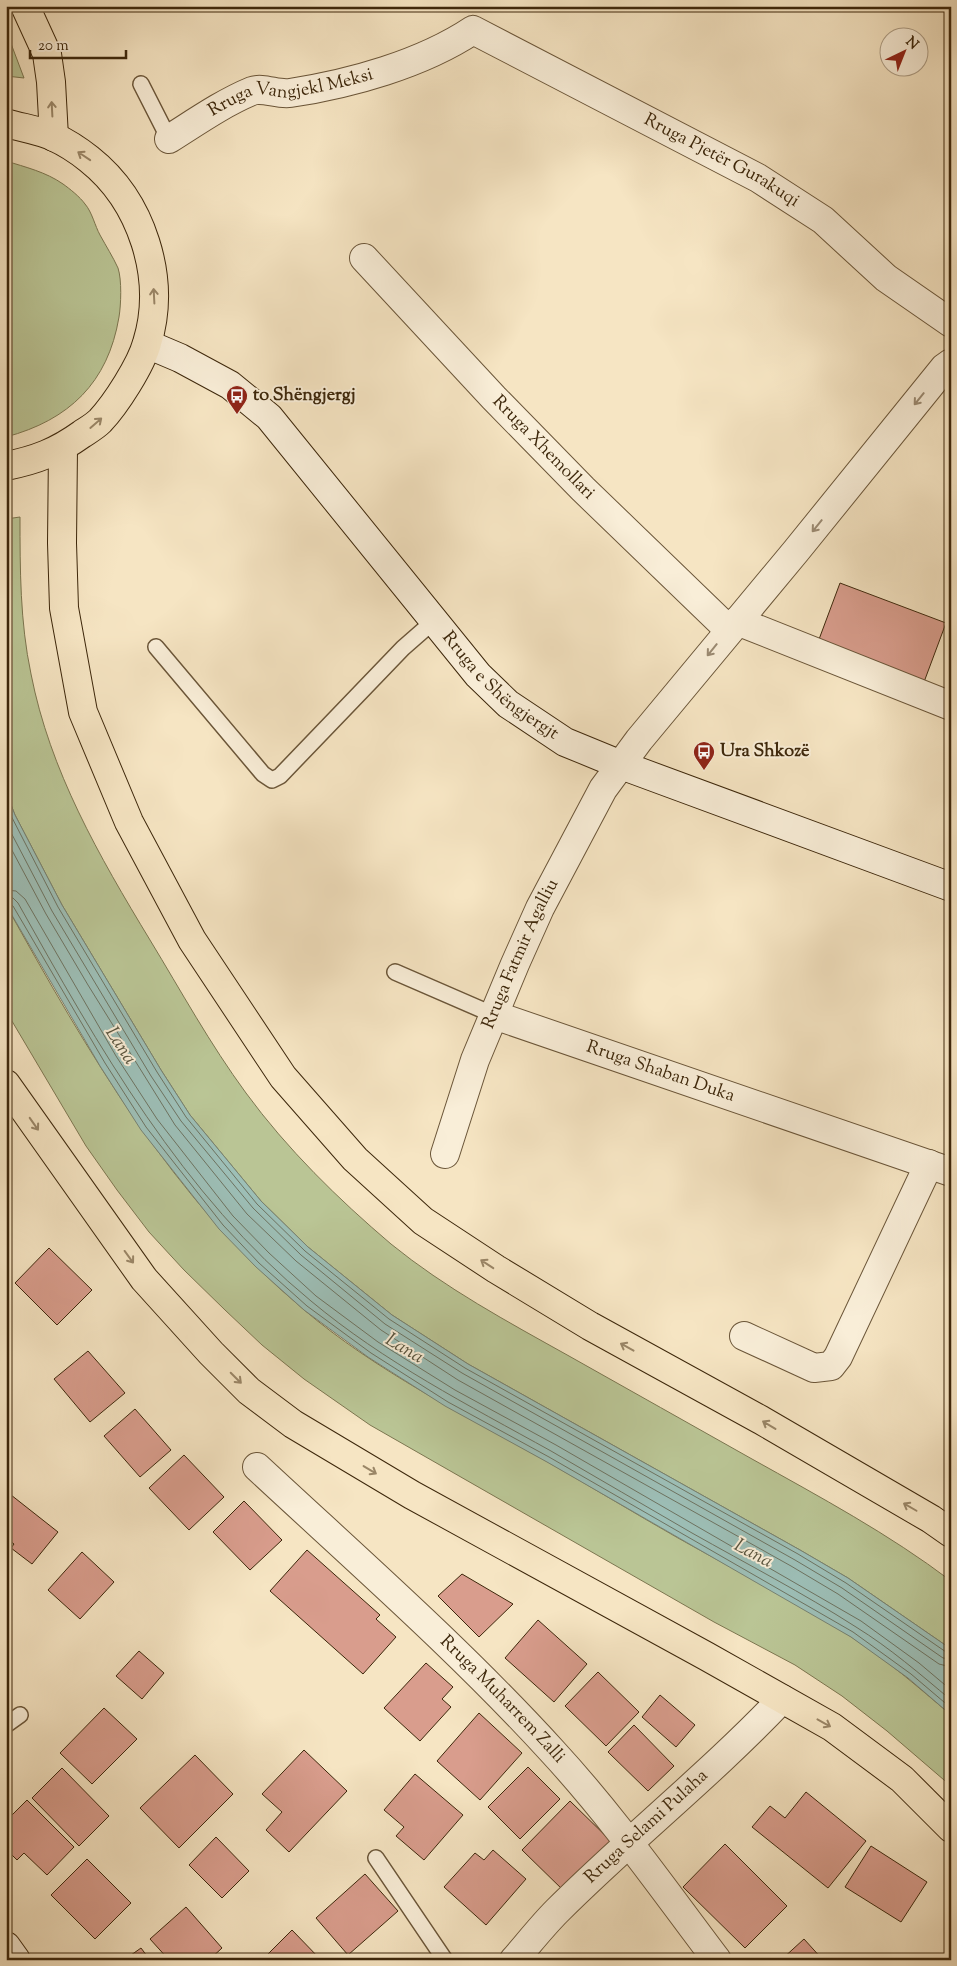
<svg xmlns="http://www.w3.org/2000/svg" width="957" height="1966" viewBox="0 0 957 1966" font-family="'Sorts Mill Goudy',serif">
<style>
.green{fill:#bac595;stroke:#7c7650}
.water{fill:#9dbfb7;stroke:#778272}
.lines{fill:none;stroke-linecap:round;stroke-linejoin:round}
.shore{stroke:#6d7361;stroke-width:1}
.building{fill:#d99d8d;stroke:#3d270b}
.service-casing{stroke:#6b5639;stroke-width:18}
.minor-casing{stroke:#6b5639;stroke-width:30}
.secondary-casing{stroke:#3d270b;stroke-width:30}
.primary-casing{stroke:#3d270b;stroke-width:30}
.service{stroke:#f9eed8;stroke-width:15}
.minor{stroke:#f9eed8;stroke-width:28}
.secondary{stroke:#f9eed8;stroke-width:28}
.primary{stroke:#f6e5c3;stroke-width:28}
.oneway{stroke:#9a8667}
.oneway2{stroke:#9b8a72}
.labels{text-anchor:middle;dominant-baseline:central;stroke-width:4;stroke-linejoin:round;paint-order:stroke}
.street-label{font-size:18px;fill:#3d270b;stroke:#f9eed8}
.poi-label{font-size:18px;font-weight:bold;fill:#3d270b;stroke:#f9eed8;text-anchor:start}
.water-label{font-size:19px;font-style:italic;fill:#5a553f;stroke:#f9eed8}
</style>
<rect width="100%" height="100%" fill="#f6e5c3"/>
<filter id="stains"><feTurbulence type="fractalNoise" baseFrequency=".004" numOctaves="4"/><feColorMatrix values="0 0 0 0 .2 0 0 0 0 .09 0 0 0 0 .02 0 0 0 .5 -.17"/></filter>
<radialGradient id="worn" r=".72"><stop offset=".6" stop-color="#630" stop-opacity="0"/><stop offset="1" stop-color="#630" stop-opacity=".3"/></radialGradient>
<g class="green">
<polygon points="6,32 7,33 24,78 6,76"/>
<path d="M6 161C25 167 46 172 63 184 70 189 80 197 85 204 92 212 95 226 100 235 106 246 113 257 118 268 122 280 121 305 119 317 108 383 69 420 6 437Z"/>
<path d="M20 517C20 569 20 622 31 674 50 771 99 856 150 940 181 991 210 1044 246 1093 287 1149 338 1199 391 1244 445 1288 508 1322 569 1356 630 1390 691 1425 752 1459 820 1497 889 1534 951 1581V1649L848 1578 800 1550 468 1364 392 1315 308 1247 261 1201 190 1115 161 1070 62 905 15 815 6 792V519Z"/>
<path d="M6 905C87 1051 173 1200 303 1309 376 1371 463 1414 546 1461 590 1486 634 1513 678 1538 735 1570 795 1601 850 1636 886 1659 918 1687 951 1715V1786L887 1731 842 1696 795 1665 714 1622 370 1425 304 1379 262 1345 225 1310 184 1270 149 1232 117 1190 86 1146 6 1011Z"/>
</g>
<polygon class="water" points="6,792 15,815 62,905 161,1070 190,1115 261,1201 308,1247 392,1315 468,1364 800,1550 848,1578 951,1649 951,1715 908,1678 851,1637 547,1462 445,1406 368,1357 304,1310 256,1267 219,1229 141,1130 100,1066 6,905"/>
<g class="lines">
<g class="shore">
<polyline points="6,806 58,907 157,1072 186,1117 257,1204 305,1251 389,1319 465,1368 798,1554 846,1583 946,1652 951,1653"/>
<polyline points="6,823 52,911 151,1076 181,1121 253,1208 301,1255 385,1324 462,1373 795,1560 842,1588 943,1658 951,1659"/>
<polyline points="6,839 46,914 88,985 175,1125 247,1214 296,1261 381,1330 458,1380 791,1566 838,1594 939,1664 951,1667"/>
<polyline points="6,890 16,891 25,899 116,1056 157,1119 233,1216 269,1253 316,1296 378,1342 455,1390 556,1445 861,1621 919,1663 951,1690"/>
<path d="M6 897 13 898 18 903C98 1046 183 1196 311 1301 384 1362 468 1405 551 1451 598 1478 645 1506 692 1533 747 1564 803 1593 856 1627 890 1648 920 1674 951 1700"/>
<polyline points="6,903 13,906 105,1063 146,1127 223,1225 259,1263 307,1306 371,1353 448,1402 549,1457 853,1632 911,1674 951,1708"/>
</g>
</g>
<g class="building">
<polygon points="840,583 946,623 924,682 818,642"/>
<polygon points="49,1248 92,1290 57,1325 15,1283"/>
<polygon points="88,1351 125,1393 90,1422 54,1379"/>
<polygon points="135,1409 171,1450 140,1477 104,1436"/>
<polygon points="184,1455 224,1497 189,1530 149,1488"/>
<polygon points="6,1491 58,1532 32,1564 11,1548 14,1544 6,1538"/>
<polygon points="244,1501 282,1540 250,1570 213,1532"/>
<polygon points="307,1550 380,1615 376,1619 396,1637 363,1674 270,1591"/>
<polygon points="82,1552 114,1582 80,1619 48,1590"/>
<polygon points="462,1574 513,1604 479,1637 438,1596"/>
<polygon points="538,1620 587,1664 554,1702 505,1658"/>
<polygon points="139,1651 164,1673 142,1699 116,1676"/>
<polygon points="426,1663 453,1687 442,1699 451,1707 420,1741 384,1708"/>
<polygon points="598,1672 639,1712 606,1746 565,1706"/>
<polygon points="660,1695 695,1725 676,1747 642,1717"/>
<polygon points="104,1708 137,1739 92,1784 60,1753"/>
<polygon points="479,1713 522,1753 480,1800 437,1761"/>
<polygon points="634,1725 674,1766 648,1791 608,1752"/>
<polygon points="304,1750 347,1791 289,1852 266,1830 282,1812 262,1794"/>
<polygon points="195,1755 233,1794 179,1848 140,1808"/>
<polygon points="528,1767 560,1799 520,1839 488,1807"/>
<polygon points="62,1768 109,1816 79,1846 32,1798"/>
<polygon points="415,1774 463,1815 424,1860 396,1836 404,1827 384,1810"/>
<polygon points="806,1792 866,1841 828,1888 752,1827 770,1806 785,1818"/>
<polygon points="27,1800 74,1847 47,1875 24,1853 17,1860 6,1849 6,1821"/>
<polygon points="570,1801 613,1843 565,1892 522,1850"/>
<polygon points="216,1837 249,1871 222,1898 189,1865"/>
<polygon points="725,1844 787,1906 745,1948 683,1887"/>
<polygon points="871,1846 927,1882 901,1922 845,1887"/>
<polygon points="493,1850 526,1879 486,1925 444,1887 475,1853 484,1860"/>
<polygon points="87,1859 131,1903 95,1939 51,1895"/>
<polygon points="365,1874 398,1911 348,1955 316,1918"/>
<polygon points="186,1907 222,1948 209,1960 169,1960 150,1939"/>
<polygon points="292,1930 321,1960 262,1960"/>
<polygon points="804,1939 823,1960 781,1960"/>
<polygon points="141,1948 150,1960 124,1960"/>
</g>
<g class="lines">
<g class="service-casing">
<g id="service">
<polyline points="141,84 169,139"/>
<polyline points="156,647 263,774 272,780 280,776 403,648 435,620"/>
<polyline points="395,972 494,1015"/>
<polyline points="6,1725 20,1715"/>
<polyline points="376,1858 445,1960"/>
</g>
</g>
<g class="minor-casing">
<g id="minor">
<path id="s1" d="M169 139C196 122 223 103 252 91 263 87 278 95 290 93 350 84 422 64 473 30L758 178 823 220 886 278 951 323"/>
<path id="s2" d="M364 258 494 398 583 489 729 630"/>
<polyline points="737,621 951,706"/>
<path id="s3" d="M494 1015 951 1172"/>
<path id="s4" d="M445 1154 475 1060 515 964 540 908 603 789 639 740 796 551 944 368 951 363"/>
<polyline points="744,1336 814,1368 831,1366 838,1357 929,1164"/>
<path id="s5" d="M257 1467C357 1560 461 1651 553 1752 613 1817 664 1890 717 1960"/>
<path id="s6" d="M514 1960C528 1944 542 1926 557 1911 630 1838 711 1774 782 1699"/>
</g>
</g>
<g class="secondary-casing">
<g id="secondary">
<path id="s7" d="M147 344 180 358 230 385 269 417 478 675 508 704 565 742 621 765 951 887"/>
<polyline points="6,1946 16,1960"/>
</g>
</g>
<g class="primary-casing">
<g id="primary">
<polyline points="25,6 47,54 51,82 54,137"/>
<path d="M6 123C22 128 39 130 54 137 65 142 79 151 89 159 142 201 167 278 147 343 141 365 116 404 100 421 95 426 88 430 82 434 57 452 36 460 6 466"/>
<polyline points="63,448 62,543 64,608 83,712 129,822 192,940 283,1077 355,1159 423,1221 496,1269 590,1326 761,1420 931,1519 951,1533"/>
<polyline points="6,1084 144,1279 211,1353 249,1391 293,1424 412,1495 706,1656 832,1727 902,1779 951,1828"/>
</g>
</g>
<use href="#service" class="service"/>
<use href="#minor" class="minor"/>
<use href="#secondary" class="secondary"/>
<use href="#primary" class="primary"/>
</g>
<defs><path id="oneway-shaft" d="M-6 0H5M1.5-3L5.5 0L1.5 3" fill="none" stroke-width="1.6" stroke-linecap="round" stroke-linejoin="round" transform="scale(1.25)"/></defs>
<g class="oneway">
<use href="#oneway-shaft" transform="translate(52 109) rotate(-93)"/>
<use href="#oneway-shaft" transform="translate(84 156) rotate(-146)"/>
<use href="#oneway-shaft" transform="translate(154 296) rotate(-93)"/>
<use href="#oneway-shaft" transform="translate(96 423) rotate(-41)"/>
<use href="#oneway-shaft" transform="translate(34 1124) rotate(55)"/>
<use href="#oneway-shaft" transform="translate(129 1257) rotate(54)"/>
<use href="#oneway-shaft" transform="translate(487 1264) rotate(-147)"/>
<use href="#oneway-shaft" transform="translate(627 1347) rotate(-151)"/>
<use href="#oneway-shaft" transform="translate(236 1378) rotate(45)"/>
<use href="#oneway-shaft" transform="translate(769 1425) rotate(-149)"/>
<use href="#oneway-shaft" transform="translate(370 1470) rotate(31)"/>
<use href="#oneway-shaft" transform="translate(910 1507) rotate(-150)"/>
<use href="#oneway-shaft" transform="translate(824 1723) rotate(29)"/>
</g>
<g class="oneway2">
<use href="#oneway-shaft" transform="translate(919 399) rotate(129)"/>
<use href="#oneway-shaft" transform="translate(817 526) rotate(129)"/>
<use href="#oneway-shaft" transform="translate(712 650) rotate(129)"/>
</g>
<defs>
<g id="bus-pin" transform="scale(1.125)"><path d="M0 17L-7.5 6A9.5 9.5 0 1 1 7.5 6Z" fill="#8f2418" stroke="#f9eed8"/><path d="M-5-6H5V4H4V6H2V4H-2V6H-4V4H-5ZM-3.5-4V0h7V-4ZM-3.5 1.2v1.5H-2V1.2ZM2 1.2v1.5H3.5V1.2Z" fill="#fff"/></g>
</defs>
<g fill-rule="evenodd">
<use href="#bus-pin" x="237" y="396"/>
<use href="#bus-pin" x="704" y="752"/>
</g>
<g class="labels">
<g class="street-label">
<text stroke="none"><textPath href="#s1" startOffset="134">Rruga Vangjekl Meksi</textPath></text>
<text stroke="none"><textPath href="#s1" startOffset="610">Rruga Pjetër Gurakuqi</textPath></text>
<text stroke="none"><textPath href="#s2" startOffset="261">Rruga Xhemollari</textPath></text>
<text stroke="none"><textPath href="#s7" startOffset="499">Rruga e Shëngjergjt</textPath></text>
<text stroke="none"><textPath href="#s4" startOffset="214">Rruga Fatmir Agalliu</textPath></text>
<text stroke="none"><textPath href="#s3" startOffset="176">Rruga Shaban Duka</textPath></text>
<text stroke="none"><textPath href="#s5" startOffset="338">Rruga Muharrem Zalli</textPath></text>
<text stroke="none"><textPath href="#s6" startOffset="188">Rruga Selami Pulaha</textPath></text>
</g>
<g class="poi-label">
<text x="253" y="396">to Shëngjergj</text>
<text x="720" y="752">Ura Shkozë</text>
</g>
<g class="water-label">
<text transform="translate(120 1046) rotate(57)">Lana</text>
<text transform="translate(404 1349) rotate(31)">Lana</text>
<text transform="translate(753 1554) rotate(28)">Lana</text>
</g>
</g>
<rect width="957" height="1966" fill="none" stroke="#f6e5c3" stroke-width="25"/>
<rect x="8" y="8" width="942" height="1951" fill="none" stroke="#3d270b" stroke-width="2.5"/>
<rect x="12" y="12" width="932" height="1941" fill="none" stroke="#3d270b"/>
<g transform="translate(904 52) rotate(43)"><circle r="24" fill="#f9eed8" stroke="#ae9e86"/>
<path d="M0-4L9 19L0 12L-9 19Z" fill="#8f2418"/>
<text y="-8" font-size="14" font-weight="bold" text-anchor="middle" fill="#3d270b">N</text>
</g>
<path d="M30 50v8h96v-8" fill="none" stroke="#3d270b" stroke-width="2.5"/>
<text x="38" y="50" font-size="15" fill="#3d270b" stroke="#f9eed8" stroke-width="4" paint-order="stroke">20 m</text>
<rect width="100%" height="100%" filter="url(#stains)"/>
<rect width="100%" height="100%" fill="url(#worn)"/>
</svg>
